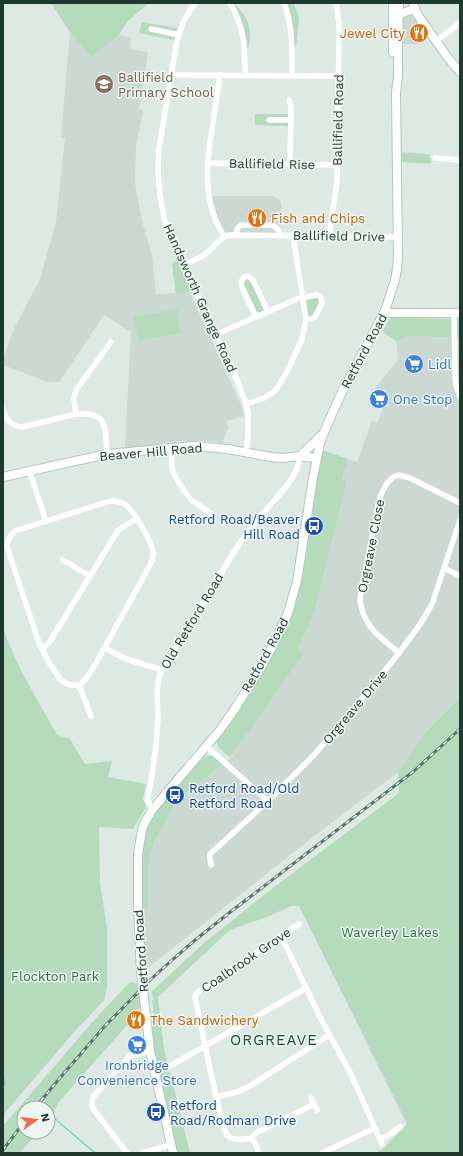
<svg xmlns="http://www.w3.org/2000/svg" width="463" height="1156" viewBox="0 0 463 1156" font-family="'Work Sans',sans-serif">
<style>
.built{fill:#ccd9d2}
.green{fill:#b5dbbc}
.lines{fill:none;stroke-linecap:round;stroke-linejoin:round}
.stream{stroke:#84ccd0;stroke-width:1.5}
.secondary-casing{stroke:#b1c9be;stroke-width:10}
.street{stroke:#fff;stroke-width:5.5}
.secondary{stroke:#fff;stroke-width:8}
.rail-casing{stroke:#59756a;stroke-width:3}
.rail{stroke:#edf6f1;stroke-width:1.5;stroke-dasharray:4.5;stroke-linecap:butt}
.labels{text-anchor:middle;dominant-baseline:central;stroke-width:3;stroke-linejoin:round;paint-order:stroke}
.food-label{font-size:13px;fill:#c56008;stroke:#edf6f1;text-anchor:start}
.education-label{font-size:13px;fill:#785e54;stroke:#edf6f1;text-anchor:start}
.street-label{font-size:13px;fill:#1f392f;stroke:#edf6f1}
.shop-label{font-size:13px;fill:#366cbe;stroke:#edf6f1;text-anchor:start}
.transit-label{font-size:13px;fill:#164399;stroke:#edf6f1;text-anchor:start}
.park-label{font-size:13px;fill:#29703d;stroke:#edf6f1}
.quarter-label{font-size:15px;letter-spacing:1px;fill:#1b4b3a;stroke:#edf6f1}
</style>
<rect width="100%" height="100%" fill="#dde9e3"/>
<g class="built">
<polygon points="412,10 430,33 417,39 419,44 398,44 399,15"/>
<polygon points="70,32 91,57 119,35 130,37 131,38 130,49 148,52 139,109 143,111 136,146 135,183 142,221 152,256 156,294 190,293 242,407 244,416 227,421 228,429 225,433 223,443 208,441 177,441 125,450 131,332 104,315 59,382 48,382 3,365 3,359 13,331 40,279 56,223 65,138 61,137"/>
<polygon points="209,196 273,196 279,199 281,204 281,226 279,231 281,236 224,236"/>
<polygon points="407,336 460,338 460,697 426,732 398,772 308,841 144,971 143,907 148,907 148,869 154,842 176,802 232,757 298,649 314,614 347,481 342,479 348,459 357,462 372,421 377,423 389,395 375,388 398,360 396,341"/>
</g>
<g class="green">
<polygon points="51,3 149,3 128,21 119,35 91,57 70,32"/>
<path d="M233 3C248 16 253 28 249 47L247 48C245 29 241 19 233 3Z"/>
<path d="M286 3H294L299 18 296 47H294C294 32 293 17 286 3Z"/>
<polygon points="142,22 177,28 174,40 139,33"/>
<polygon points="255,114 288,114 289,128 286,126 255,125"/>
<polygon points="400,152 428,154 431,155 429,157 432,162 430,164 401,162"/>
<polygon points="177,258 193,292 176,294 172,265"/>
<polygon points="246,279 251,280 264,308 264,311 259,313 256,312 243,283"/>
<polygon points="316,297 319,298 320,302 312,316 310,317 308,316 306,301 309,298"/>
<polygon points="177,309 181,333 138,340 134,317"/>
<polygon points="391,318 460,319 460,338 407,336 396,341 382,331"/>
<polygon points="322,450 348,459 342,479 347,481 314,614 298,649 303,654 230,758 218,747 217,740 259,679 292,616 299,590"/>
<path d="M3 627C15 665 38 700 57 735L70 739 85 764 112 761 108 777 146 784 143 799 146 807 133 829 99 827 100 882 107 928V985L105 999 75 1031 3 1115Z"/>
<polygon points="460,697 460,1153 374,1153 383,1149 407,1124 299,906 291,906 267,917 230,930 158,997 163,1041 167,1064 158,1067 157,1066 152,1034 151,1025 155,1024 152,1000 154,1000 151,992 204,943 273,888 399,793 398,772 426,732"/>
<polygon points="207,756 212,756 223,764 176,802 154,842 148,869 148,907 143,907 142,849 145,837 149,823 157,810 203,757"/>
<polygon points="133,982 137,984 142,1004 128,1024 58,1103 51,1119 48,1122 48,1108 24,1108 24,1132 39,1132 19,1153 3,1153 3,1126 96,1018 129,983"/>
<polygon points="170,1072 190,1153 177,1153 158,1076 160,1073"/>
</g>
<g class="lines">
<g class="stream">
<polyline points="3,1075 5,1085"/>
<polyline points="46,1105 47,1108"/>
<polyline points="48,1113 95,1153"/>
</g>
<g class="secondary-casing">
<g id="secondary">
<polyline points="413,3 417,14 448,58 460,72"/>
<polyline points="399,15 405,12 412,10"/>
<polyline points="393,52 393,3"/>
<polyline points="385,311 391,313 460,313"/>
<polyline points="300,456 323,434"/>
<polyline points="3,477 107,454 194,446 228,449 271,457 282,458 300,456 305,457 317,458"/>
<polyline points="173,1153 150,1051 141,972 138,908 138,854 142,830 144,824 152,810 220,730 234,710 260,669 272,647 288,613 297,581 313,478 320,443 327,425 342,392 385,311 395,280 397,269 398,255 396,92 398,77 398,44 399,3"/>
</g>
</g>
<g class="street">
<polyline points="195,3 183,22 177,41 159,148 158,171 160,195 164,218 172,240 238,382 246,404 248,412 248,436 246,453"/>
<path d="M230 3C245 28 245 47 245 75"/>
<path d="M284 3C293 26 292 51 292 75"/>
<polyline points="151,29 179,35"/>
<polyline points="436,41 460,23"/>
<polyline points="171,75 338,76"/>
<path d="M220 75C218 91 215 107 213 123 206 162 202 202 224 236"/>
<polyline points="289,100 291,105 291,110 290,165"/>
<polyline points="269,120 291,120"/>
<polyline points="435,158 450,159 460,161"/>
<polyline points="207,163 337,165"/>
<path d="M236 235C237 230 237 227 241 225H271C277 226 279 231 281 236"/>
<polyline points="329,236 337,182 339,37 339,23 336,3"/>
<path d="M184 265C192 261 200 258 207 253 215 247 219 237 229 235L398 237"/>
<polyline points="454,313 455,375 456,385 460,397"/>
<polyline points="256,317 242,287 241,282 244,277 248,276 253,280 268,312"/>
<polyline points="215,335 297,299 316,295 320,296 321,298 322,303 315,317 311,319 306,319"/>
<polyline points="246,404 264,398 276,390 287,372 302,339 306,319 293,235"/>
<path d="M3 409C6 419 10 426 22 427L76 414C109 411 105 428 107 454"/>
<polyline points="76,414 74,399 76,390 111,342"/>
<polyline points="171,448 172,469 177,480 190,499 212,514"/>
<polyline points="29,470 46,521"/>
<path d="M110 501C116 501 123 502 127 506 135 513 152 542 153 552 154 558 152 562 149 567L95 665 85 680 79 685H70L61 680 50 664 42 649 39 643 7 547C7 540 10 536 15 531Z"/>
<polyline points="63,560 90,576"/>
<polyline points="444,568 460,576"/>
<polyline points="105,648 126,659 162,670"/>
<polyline points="42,649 49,643 117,532 121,528 136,519"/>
<path d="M399 653C380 637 361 625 360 597L379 501C382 491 388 477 399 475L410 478 460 503"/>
<polyline points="79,685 91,716"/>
<polyline points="206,746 268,801"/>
<path d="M152 810 148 800V796L152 775 156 745 158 717 157 692 158 680 162 670 237 547C246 534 256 522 266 510 279 494 298 478 300 456"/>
<polyline points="211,865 210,859 210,854 268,801 314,755 365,695 399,653 421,623 432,604 460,520"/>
<polyline points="281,936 323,1023 351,1074 382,1144"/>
<polyline points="153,1071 172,1065 306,988"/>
<polyline points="216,1097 237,1092 250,1086 329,1035"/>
<polyline points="311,1098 317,1110"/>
<path d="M252 1139C244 1138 235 1142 228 1136 221 1130 200 1019 196 1002L195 996 200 990 299 924"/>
<polyline points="252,1139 253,1136 256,1133 314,1104"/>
<polyline points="252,1139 255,1143 259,1153"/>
<polyline points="381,1139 392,1133 400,1127"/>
<path d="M127 1153 94 1110C91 1105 91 1101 94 1096L130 1056 150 1051"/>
<polyline points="142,1153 171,1145"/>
<polyline points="322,1153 375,1128"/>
</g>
<use href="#secondary" class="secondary"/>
<g class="rail-casing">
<g id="rail">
<polyline points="35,1108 59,1079 104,1027 150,980 171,961 194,941 229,913 414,771 460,729"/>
<polyline points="3,1150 24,1122"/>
</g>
</g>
<use href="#rail" class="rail"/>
</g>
<defs>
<g id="restaurant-disc" transform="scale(1)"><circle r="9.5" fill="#e8710a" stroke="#edf6f1"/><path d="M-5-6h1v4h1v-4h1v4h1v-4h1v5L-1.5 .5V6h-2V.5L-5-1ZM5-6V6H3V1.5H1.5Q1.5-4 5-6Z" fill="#fff"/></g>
<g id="school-disc" transform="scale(1)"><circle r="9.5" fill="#8d6e63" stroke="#edf6f1"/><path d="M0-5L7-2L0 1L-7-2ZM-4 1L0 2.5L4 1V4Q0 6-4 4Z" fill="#fff"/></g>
<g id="supermarket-disc" transform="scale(1)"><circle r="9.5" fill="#3f7fe0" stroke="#edf6f1"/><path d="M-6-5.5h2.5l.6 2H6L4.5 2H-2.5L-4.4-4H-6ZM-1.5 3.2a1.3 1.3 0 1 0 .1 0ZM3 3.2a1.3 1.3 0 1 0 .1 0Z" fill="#fff"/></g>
<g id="bus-disc" transform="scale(1)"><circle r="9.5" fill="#1a4fb4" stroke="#edf6f1"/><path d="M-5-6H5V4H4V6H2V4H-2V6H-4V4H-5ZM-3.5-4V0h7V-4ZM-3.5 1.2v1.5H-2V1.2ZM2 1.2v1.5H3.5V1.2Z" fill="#fff"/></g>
</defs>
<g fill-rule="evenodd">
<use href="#restaurant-disc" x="419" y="33"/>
<use href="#school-disc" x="104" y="84"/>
<use href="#restaurant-disc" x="257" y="218"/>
<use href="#supermarket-disc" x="414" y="364"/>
<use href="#supermarket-disc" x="379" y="399"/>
<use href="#bus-disc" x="314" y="526"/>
<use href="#bus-disc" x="175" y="795"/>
<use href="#restaurant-disc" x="136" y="1020"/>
<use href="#supermarket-disc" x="137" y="1045"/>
<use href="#bus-disc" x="156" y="1112"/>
</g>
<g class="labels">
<g class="food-label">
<text x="405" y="33" text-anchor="end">Jewel City</text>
<text x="271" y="218">Fish and Chips</text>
<text x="150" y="1020">The Sandwichery</text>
</g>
<g class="education-label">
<text x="118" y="77">Ballifield<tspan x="118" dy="15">Primary School</tspan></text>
</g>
<g class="street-label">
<text transform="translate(338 120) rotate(-89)">Ballifield Road</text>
<text transform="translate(272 164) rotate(1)">Ballifield Rise</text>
<text transform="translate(339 236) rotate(1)">Ballifield Drive</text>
<text transform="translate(200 298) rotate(66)">Handsworth Grange Road</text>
<text transform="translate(364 351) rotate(-62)">Retford Road</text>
<text transform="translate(151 452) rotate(-5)">Beaver Hill Road</text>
<text transform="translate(371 546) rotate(-79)">Orgreave Close</text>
<text transform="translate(192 621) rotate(-59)">Old Retford Road</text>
<text transform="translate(265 655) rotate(-61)">Retford Road</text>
<text transform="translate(355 707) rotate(-50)">Orgreave Drive</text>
<text transform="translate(141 951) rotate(-94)">Retford Road</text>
<text transform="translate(246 960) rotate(-34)">Coalbrook Grove</text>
</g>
<g class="shop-label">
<text x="428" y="364">Lidl</text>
<text x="393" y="399">One Stop</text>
<text x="137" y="1065" text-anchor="middle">Ironbridge<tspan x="137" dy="15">Convenience Store</tspan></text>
</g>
<g class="transit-label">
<text x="300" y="519" text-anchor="end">Retford Road/Beaver<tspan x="300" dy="15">Hill Road</tspan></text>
<text x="189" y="788">Retford Road/Old<tspan x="189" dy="15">Retford Road</tspan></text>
<text x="170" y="1105">Retford<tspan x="170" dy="15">Road/Rodman Drive</tspan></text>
</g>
<g class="park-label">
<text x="390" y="932">Waverley Lakes</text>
<text x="55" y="976">Flockton Park</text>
</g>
<g class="quarter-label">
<text x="274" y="1040">ORGREAVE</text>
</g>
</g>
<rect width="463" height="1156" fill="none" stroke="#1f392f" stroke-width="8"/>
<g transform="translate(36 1120) rotate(76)"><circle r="19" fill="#edf6f1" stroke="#9baaa3"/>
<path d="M0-3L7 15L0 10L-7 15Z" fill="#f36851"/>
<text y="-6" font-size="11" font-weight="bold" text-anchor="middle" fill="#1f392f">N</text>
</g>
</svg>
